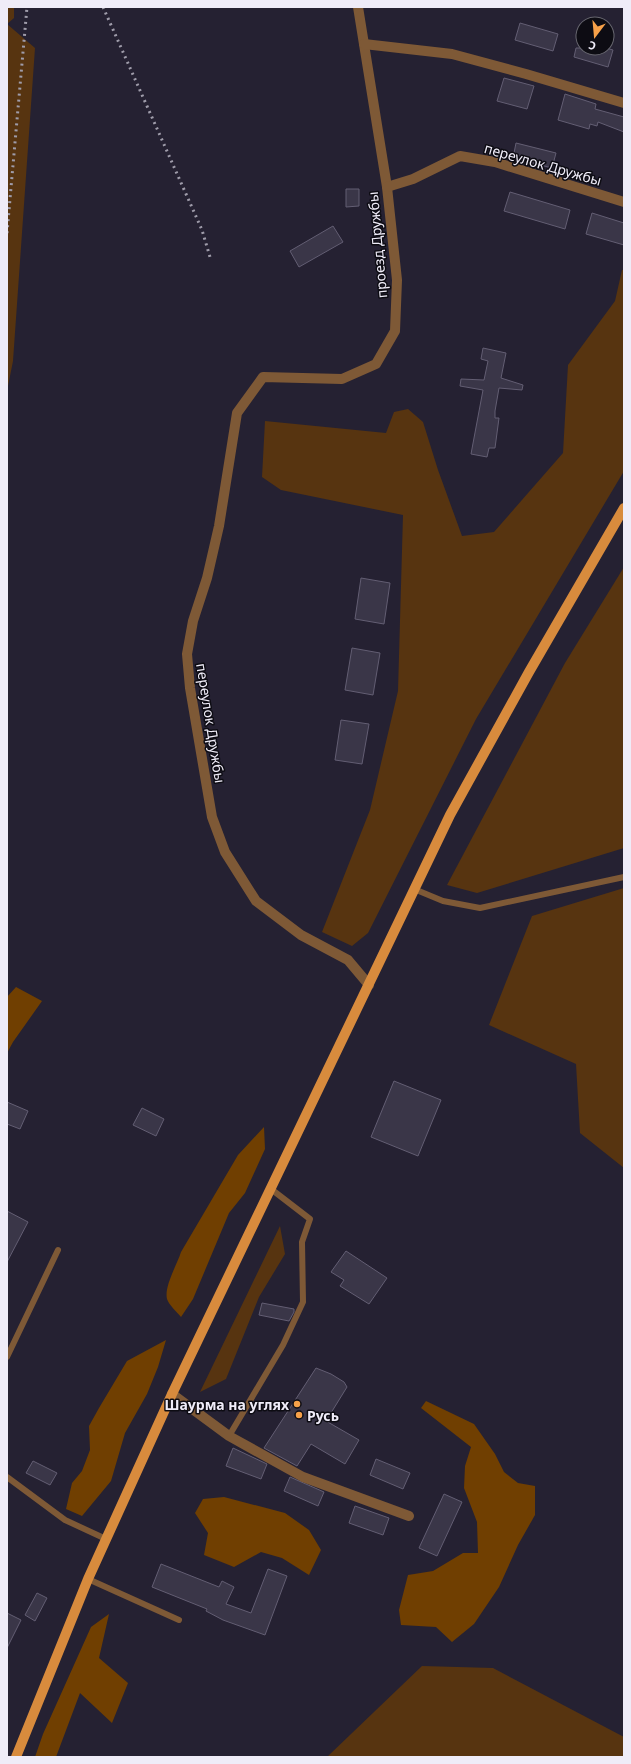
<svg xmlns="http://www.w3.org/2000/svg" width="631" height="1764" viewBox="0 0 631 1764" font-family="'Noto Sans',sans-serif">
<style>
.green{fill:#573410}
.forest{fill:#703f01}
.building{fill:#3a3648;stroke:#635e73}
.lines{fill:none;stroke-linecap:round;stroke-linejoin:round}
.service{stroke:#7e5936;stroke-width:6}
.minor{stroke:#7e5936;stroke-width:10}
.primary{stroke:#d88b3d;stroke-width:10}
.rail{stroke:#9f9caa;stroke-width:3;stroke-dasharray:2 4;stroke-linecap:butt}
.poi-dot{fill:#f7a149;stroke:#0d0c13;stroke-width:1.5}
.labels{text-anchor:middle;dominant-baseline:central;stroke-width:3;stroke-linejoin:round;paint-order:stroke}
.street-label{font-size:14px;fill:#efecf8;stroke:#0d0c13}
.poi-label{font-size:14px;font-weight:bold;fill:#efecf8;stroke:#0d0c13;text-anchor:end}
</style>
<rect width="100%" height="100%" fill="#252132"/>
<g class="green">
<polygon points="7,7 14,7 14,18 7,24 35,48 13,361 7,391"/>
<polygon points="622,270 624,270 624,471 476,719 368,933 352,946 322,932 370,810 398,691 403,515 281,490 262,477 265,421 386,433 394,412 408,409 423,422 438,470 462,536 494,532 563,453 568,365 615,301"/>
<polygon points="624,567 624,848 477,893 447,885 565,663"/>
<polygon points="624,888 624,1168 580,1133 576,1064 489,1025 532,916"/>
<polygon points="280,1226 285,1254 259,1297 226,1379 200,1392"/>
<polygon points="422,1666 493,1668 624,1737 624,1757 327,1757"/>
</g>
<g class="forest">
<polygon points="16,987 42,1001 13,1042 7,1053 7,997"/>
<path d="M264 1127 265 1149 245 1193 229 1213 193 1299 181 1317C177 1312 169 1305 167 1299 164 1286 177 1265 181 1252L238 1155Z"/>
<polygon points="166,1340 158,1367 147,1394 125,1433 111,1481 82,1516 66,1509 72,1483 82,1471 90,1450 89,1426 99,1408 127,1361"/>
<polygon points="426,1401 474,1424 495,1454 504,1472 518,1483 535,1486 535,1515 518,1545 499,1587 474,1624 452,1642 436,1627 401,1625 399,1610 408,1575 433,1571 463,1553 478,1553 477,1522 464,1488 465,1466 471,1447 421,1408"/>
<polygon points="224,1497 285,1513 309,1530 321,1550 309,1575 282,1558 261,1552 234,1567 204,1555 208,1533 195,1513 203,1499"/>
<polygon points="109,1614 99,1658 128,1683 112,1723 80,1693 56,1757 35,1757 43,1734 91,1627"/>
</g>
<g class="building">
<polygon points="520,23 558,34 553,51 515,40"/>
<polygon points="576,48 606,48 613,50 608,67 574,57"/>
<polygon points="504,78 534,86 527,109 497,101"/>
<polygon points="565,94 596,104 595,109 624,117 624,132 598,122 597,126 590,124 589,129 558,120"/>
<polygon points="516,143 556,153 552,168 513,158"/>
<polygon points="346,189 359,189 359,206 346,207"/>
<polygon points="510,192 570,210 565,229 504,211"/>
<polygon points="592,213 624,223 624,245 586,234"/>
<polygon points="333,226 343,242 299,267 290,251"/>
<polygon points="483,348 506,353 501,378 523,385 522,390 499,388 495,411 495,418 499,418 495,448 489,448 487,457 471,454 483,390 460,386 461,379 484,380 488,361 481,359"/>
<polygon points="361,578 390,583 384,624 355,619"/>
<polygon points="352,648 380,653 373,695 345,690"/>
<polygon points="341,720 369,724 362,764 335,760"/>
<polygon points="394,1081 441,1100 418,1156 371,1137"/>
<polygon points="7,1102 28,1111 20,1129 7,1124"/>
<polygon points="142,1108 164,1119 156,1136 133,1125"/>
<polygon points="7,1211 28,1222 7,1262"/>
<polygon points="346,1251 387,1278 369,1304 340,1286 344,1280 331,1272"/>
<polygon points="262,1303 294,1309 294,1312 289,1321 259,1315"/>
<polygon points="316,1368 331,1374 344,1382 347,1387 326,1421 359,1440 345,1464 311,1444 297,1466 264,1448"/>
<polygon points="233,1448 267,1464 261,1479 226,1466"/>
<polygon points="376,1459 410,1473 403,1489 370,1475"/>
<polygon points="33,1461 57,1473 50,1485 26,1473"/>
<polygon points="290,1477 324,1492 318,1506 284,1491"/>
<polygon points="444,1494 462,1502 437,1556 419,1548"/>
<polygon points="355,1506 389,1518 383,1535 349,1523"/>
<polygon points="161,1564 219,1587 222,1581 234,1587 226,1604 251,1613 268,1569 287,1576 265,1635 223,1620 206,1611 207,1609 152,1587"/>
<polygon points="37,1593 47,1598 35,1621 25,1615"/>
<polygon points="7,1613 21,1620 7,1648"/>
</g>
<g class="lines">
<g class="service">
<polyline points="414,889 443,901 480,908 624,877"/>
<polyline points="7,1357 58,1250"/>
<polyline points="229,1436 283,1345 303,1302 302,1242 310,1219 271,1189"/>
<polyline points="7,1477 65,1520 106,1539"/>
<polyline points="88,1579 179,1620"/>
</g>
<g class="minor">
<polyline points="358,7 387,187 397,280 395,331 376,364 342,379 263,377 237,413 219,526 207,578 193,621 187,654 190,688 212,817 225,852 256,901 301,935 348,960 369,985"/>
<polyline points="364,44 452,54 526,74 624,103"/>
<polyline points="387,187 413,179 460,156 495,162 624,202"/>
<polyline points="172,1394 229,1436 303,1477 409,1516"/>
</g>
<polyline class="primary" points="16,1757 88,1579 172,1394 450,815 529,672 624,508"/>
<g class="rail">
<polyline points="103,7 202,230 210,257"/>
<polyline points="7,233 27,7"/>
</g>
</g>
<g class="poi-dot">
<circle cx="297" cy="1404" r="4"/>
<circle cx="299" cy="1415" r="4"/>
</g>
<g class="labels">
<g class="street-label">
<text transform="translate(543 164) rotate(16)">переулок Дружбы</text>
<text transform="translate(377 245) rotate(-95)">проезд Дружбы</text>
<text transform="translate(211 723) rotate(81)">переулок Дружбы</text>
</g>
<g class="poi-label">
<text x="289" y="1404">Шаурма на углях</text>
<text x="307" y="1415" text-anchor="start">Русь</text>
</g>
</g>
<rect width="631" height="1764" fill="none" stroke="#efecf8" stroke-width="16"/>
<g transform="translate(595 36) rotate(196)"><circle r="19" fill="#0d0c13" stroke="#67666f"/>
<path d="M0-3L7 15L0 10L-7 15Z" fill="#f7a149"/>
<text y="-6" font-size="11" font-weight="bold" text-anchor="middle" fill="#efecf8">С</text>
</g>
</svg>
